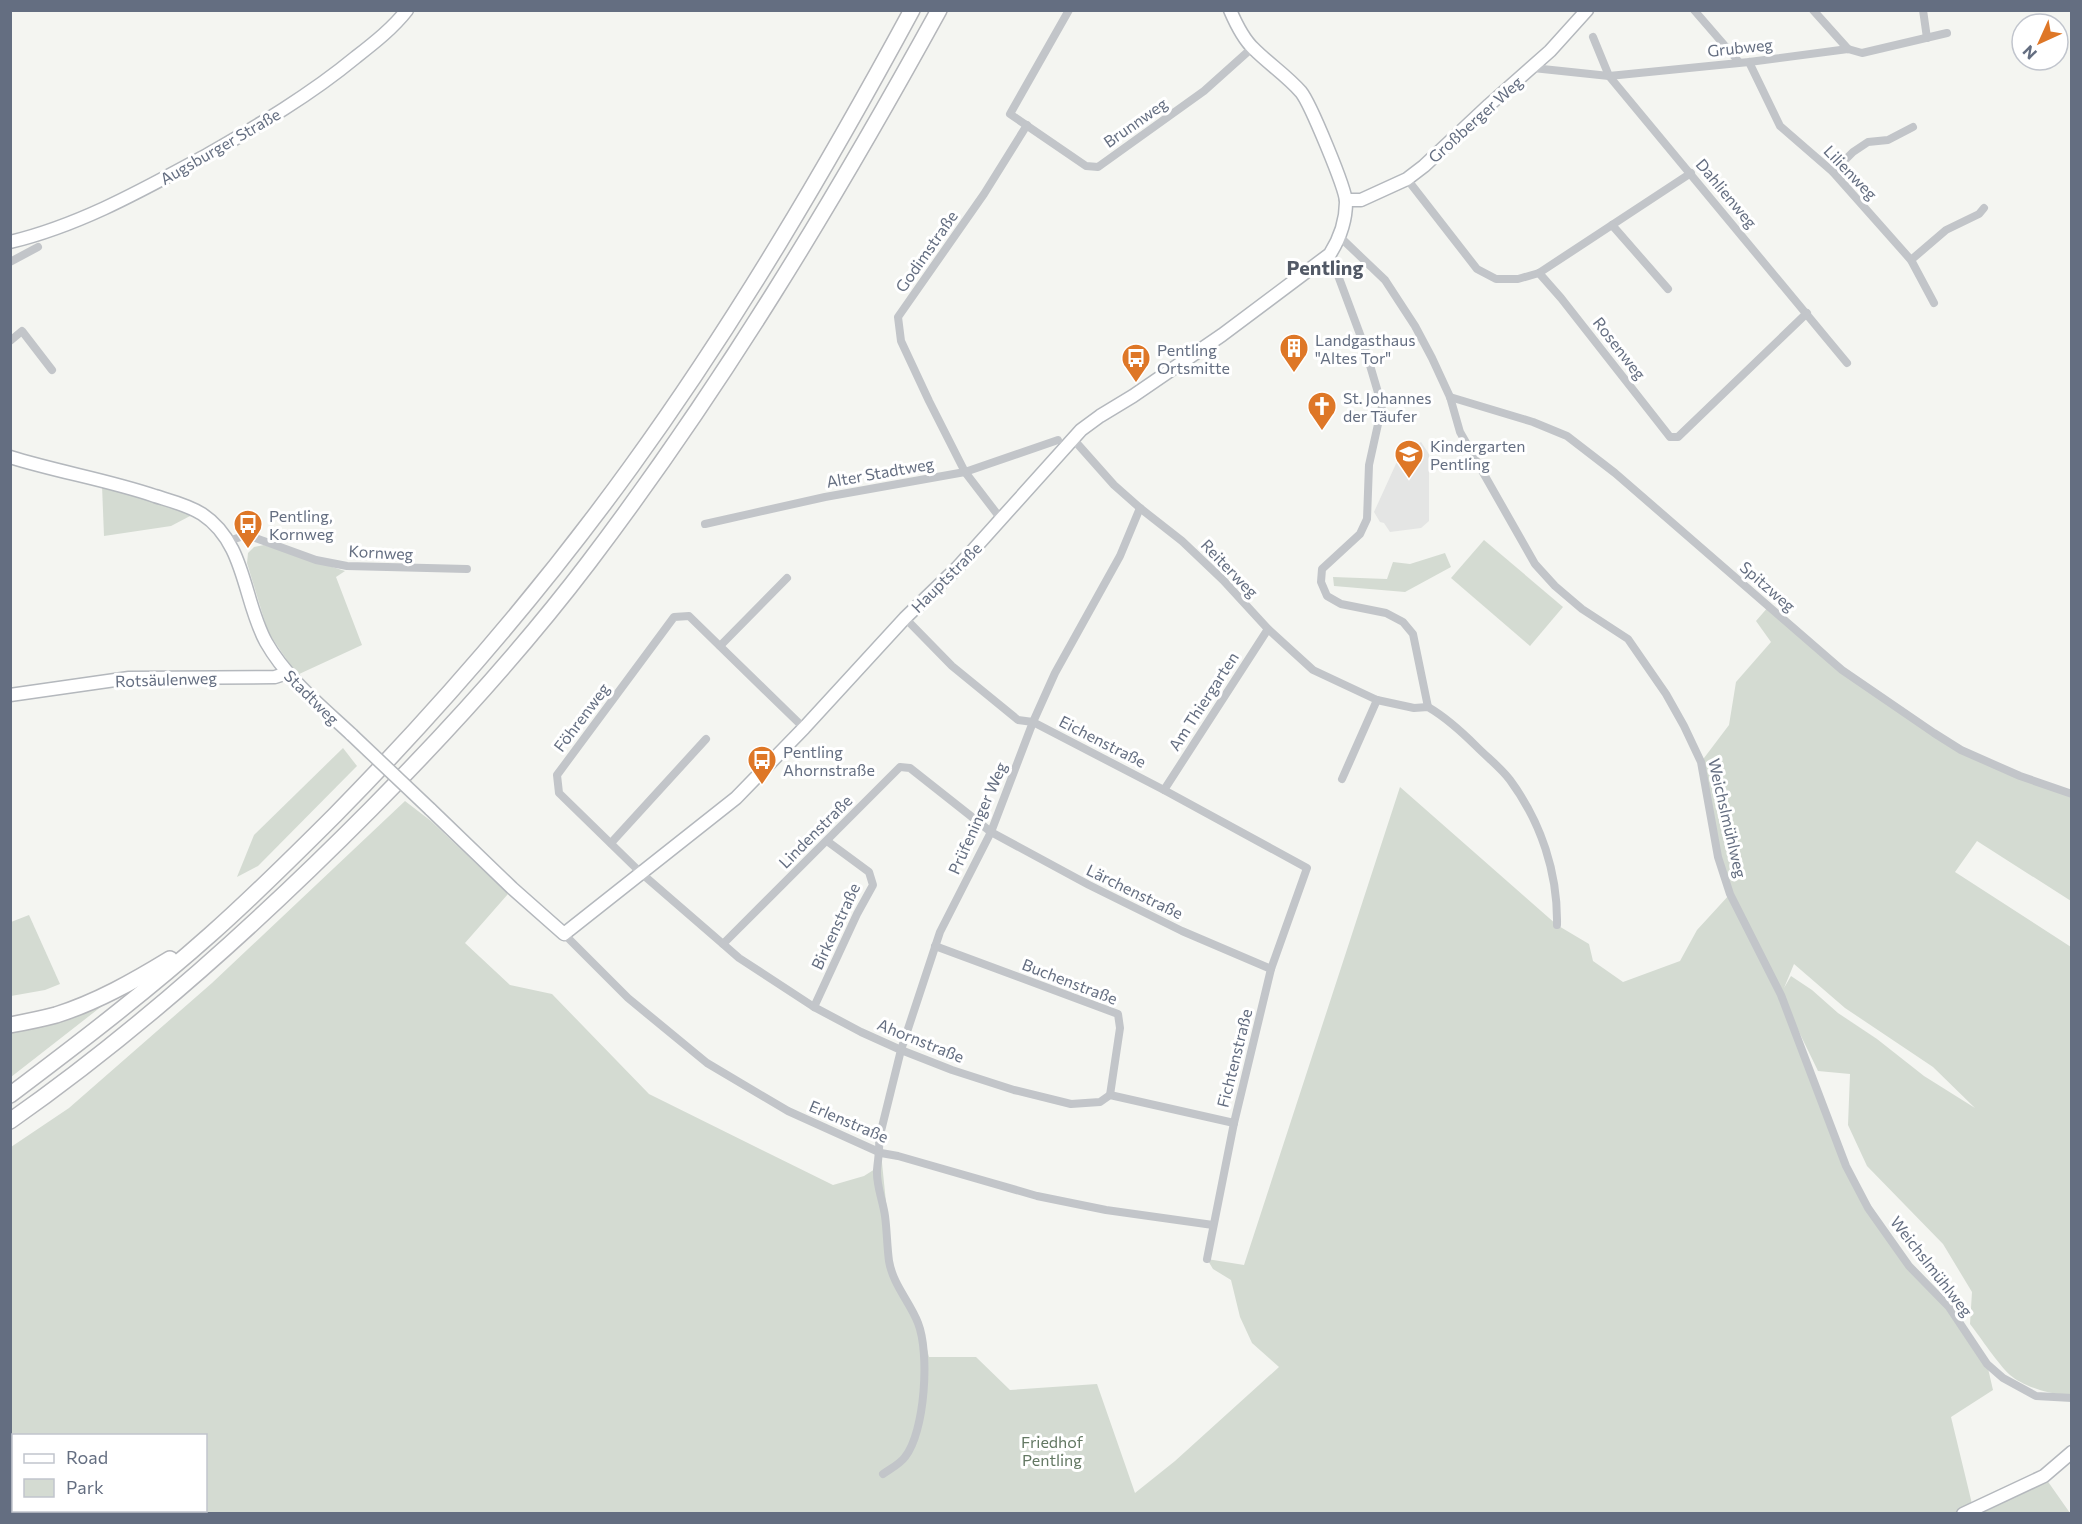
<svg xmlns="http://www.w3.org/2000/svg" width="2082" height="1524" viewBox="0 0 2082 1524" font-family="Commissioner,sans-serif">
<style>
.built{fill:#e4e5e4}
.green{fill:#d4dbd2;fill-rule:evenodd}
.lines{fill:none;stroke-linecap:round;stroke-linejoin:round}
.secondary-casing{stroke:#b4b8bd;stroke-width:15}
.highway-casing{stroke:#b5b7bb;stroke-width:18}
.street{stroke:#c2c5c9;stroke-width:8}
.secondary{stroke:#fff;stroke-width:12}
.highway{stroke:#fff;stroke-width:15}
.secondary-bridge-casing{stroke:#b4b8bd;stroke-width:15;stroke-linecap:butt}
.secondary-bridge{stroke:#fff;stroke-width:12}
.labels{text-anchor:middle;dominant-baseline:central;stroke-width:6;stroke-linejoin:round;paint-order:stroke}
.street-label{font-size:16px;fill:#646e81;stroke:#fff}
.poi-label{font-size:16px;fill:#646e81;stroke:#fff;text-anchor:start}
.park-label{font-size:16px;fill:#637863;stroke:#fff}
.quarter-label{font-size:20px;font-weight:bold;fill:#525966;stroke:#fff}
</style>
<rect width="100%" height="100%" fill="#f4f5f1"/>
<polygon class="built" points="1421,442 1429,454 1429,521 1421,528 1390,532 1384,523 1380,522 1374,512 1400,455"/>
<g class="green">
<polygon points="102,485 174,507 192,515 171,526 104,536"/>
<polygon points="1484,540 1563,607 1530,646 1451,578"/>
<polygon points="264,545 345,571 336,577 362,645 297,675 268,632 247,563 248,553 254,547"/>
<polygon points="1445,553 1451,567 1405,592 1334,586 1333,577 1387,579 1393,562 1410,564"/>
<path d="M1769 606 1842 670 1961 750 2071 794V901L1977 841 1955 872 2071 947V1394C2054 1396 2024 1387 2010 1375 1998 1364 1981 1338 1970 1324L1972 1292 1943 1244 1867 1166 1848 1125 1850 1074 1818 1071 1785 1003 1846 1166 1909 1266 1949 1307 1987 1364 1993 1390 1951 1417 1973 1508 2044 1476 2070 1513 11 1514V1147L69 1108 212 983 405 801 431 821 508 894 465 943 510 985 552 994 649 1094 833 1185 864 1176 875 1169 881 1153 893 1271 920 1323 929 1357H976L1010 1390 1097 1384 1135 1493 1175 1461 1279 1367 1252 1343 1240 1317 1231 1280 1213 1269 1207 1259 1244 1265 1400 787 1557 925 1589 944 1593 961 1623 982 1680 961 1697 930 1730 894 1718 857 1701 762 1729 725 1736 682 1771 642 1756 621ZM1794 964 1845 1008 1933 1067 1975 1108 1924 1076 1877 1039 1838 1013 1812 990 1791 976 1784 988ZM14 1436H206V1510H14Z"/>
<polygon points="343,748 357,766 258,866 237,877 254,835"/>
<polygon points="29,915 60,984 45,990 11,996 11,922"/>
<polygon points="102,1006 11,1077 11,1033 46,1026"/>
</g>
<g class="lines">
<g class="secondary-casing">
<g id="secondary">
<polyline points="1346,200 1361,200 1407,179 1424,166 1489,105 1550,51 1587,10"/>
<path d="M10 242C81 225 144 189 207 155 259 125 310 95 356 57 374 43 393 28 407 10"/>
<path d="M10 457C58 472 108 480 155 496 171 501 188 505 202 514 246 543 243 600 266 642 287 679 321 706 352 735"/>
<polyline points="10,695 129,678 275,677 287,673"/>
<path d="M430 809 512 888 564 934 736 798 804 728 905 618 957 568 1081 430 1100 416 1133 396 1222 335 1330 254C1340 238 1346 221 1346 202 1346 189 1310 103 1301 92 1287 76 1269 64 1254 49 1243 39 1236 24 1230 10"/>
<polyline points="1963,1514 2044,1476 2072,1452"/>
</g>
</g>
<g class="highway-casing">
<g id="highway">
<path d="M10 1025C26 1022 41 1019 56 1015 97 1002 134 981 170 959"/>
<path d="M10 1095C79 1043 147 991 211 934 254 896 295 855 335 815 442 706 542 590 631 467 736 322 827 167 912 10"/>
<path d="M10 1121C140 1030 259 922 371 809 448 731 523 649 589 562 721 388 834 201 939 10"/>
</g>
</g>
<g class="street">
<polyline points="1069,10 1010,114 1086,166 1098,167 1204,91 1252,48"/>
<polyline points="1694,10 1739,62"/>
<polyline points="1813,10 1848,49"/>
<polyline points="1923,10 1927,38"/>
<polyline points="1593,37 1609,76 1847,363"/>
<polyline points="1749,62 1780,126 1833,172 1911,260 1934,303"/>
<polyline points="1533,68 1609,76 1749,62 1848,49 1862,53 1947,33"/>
<polyline points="1833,172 1853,152 1868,142 1888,140 1913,127"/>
<polyline points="1407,179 1477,269 1496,279 1518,279 1539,273 1691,173"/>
<polyline points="1612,225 1668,289"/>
<polyline points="1340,237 1385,280 1415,326 1432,358 1450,397 1460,432 1535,564 1555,586 1582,609 1628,639 1666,694 1684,726 1701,762 1718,857 1730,894 1781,995 1846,1166 1868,1208 1909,1266 1949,1307 1987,1364 2003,1378 2036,1396 2072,1398"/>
<polyline points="1330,254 1364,345 1382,406 1369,465 1367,519 1360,534 1322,569 1321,582 1327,596 1341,604 1386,613 1403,622 1413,634 1428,707"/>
<polyline points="1911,260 1946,230 1979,214 1984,208"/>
<polyline points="10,262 38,247"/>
<polyline points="1539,273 1561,298 1670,437 1678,437 1807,313"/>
<polyline points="10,341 22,331 52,370"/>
<polyline points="1450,397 1533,422 1567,436 1615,473 1842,670 1934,733 1961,750 2020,776 2072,794"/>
<path d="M1074 440 1114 485 1140 508 1182 541 1223 580 1268 629 1313 670 1377 700 1414 708 1428 707C1447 718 1462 732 1477 747 1488 758 1501 768 1510 780 1541 822 1558 873 1557 925"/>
<polyline points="1001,519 965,472 929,401 901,341 898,317 984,194 1027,125"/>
<polyline points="705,524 825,497 965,472 1058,440"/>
<polyline points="228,541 247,535 316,560 347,566 467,569"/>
<polyline points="905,618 952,666 1018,720 1033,722 1164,790 1307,868 1271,969 1234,1123 1207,1259"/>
<polyline points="720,646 787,578"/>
<polyline points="804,728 689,616 674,617 557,775 559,793 641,873 723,944 739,958 814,1007 861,1032 901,1050 952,1070 1014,1090 1071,1104 1100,1102 1110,1095 1234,1123"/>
<polyline points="1342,779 1377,700"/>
<polyline points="1164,790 1268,629"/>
<polyline points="611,843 706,739"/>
<polyline points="564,934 628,998 707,1063 788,1111 881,1153 898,1156 1037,1196 1106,1210 1213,1225"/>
<polyline points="723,944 900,767 910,768 991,832 1089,885 1182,931 1271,969"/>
<polyline points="935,946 1118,1014 1120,1028 1110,1095"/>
<polyline points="814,1007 857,914 873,885 869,872 827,841"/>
<path d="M883 1474C890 1469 900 1464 905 1457 925 1432 930 1353 918 1323 910 1302 893 1285 889 1261 887 1246 887 1231 885 1216 883 1201 876 1185 877 1170 878 1158 880 1151 879 1139L901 1050 940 932 991 832 1033 722 1055 673 1120 556 1140 508"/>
</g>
<use href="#secondary" class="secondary"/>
<use href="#highway" class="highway"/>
<g class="secondary-bridge-casing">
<polyline id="secondary-bridge" points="352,735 430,809"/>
</g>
<use href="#secondary-bridge" class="secondary-bridge"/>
</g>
<defs>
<g id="building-pin" transform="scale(1.5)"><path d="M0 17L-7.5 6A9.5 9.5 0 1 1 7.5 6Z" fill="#de7727" stroke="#fff"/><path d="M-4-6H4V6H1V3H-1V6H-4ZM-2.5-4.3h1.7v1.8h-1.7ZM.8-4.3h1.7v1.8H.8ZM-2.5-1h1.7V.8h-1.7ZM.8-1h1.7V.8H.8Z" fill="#fff"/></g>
<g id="bus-pin" transform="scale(1.5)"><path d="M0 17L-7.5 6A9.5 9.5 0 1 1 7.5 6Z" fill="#de7727" stroke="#fff"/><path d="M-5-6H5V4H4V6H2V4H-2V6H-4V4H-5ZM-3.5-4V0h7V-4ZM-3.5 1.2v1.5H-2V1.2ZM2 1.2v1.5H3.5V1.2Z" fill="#fff"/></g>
<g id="church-pin" transform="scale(1.5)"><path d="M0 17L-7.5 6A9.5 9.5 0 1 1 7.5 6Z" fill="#de7727" stroke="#fff"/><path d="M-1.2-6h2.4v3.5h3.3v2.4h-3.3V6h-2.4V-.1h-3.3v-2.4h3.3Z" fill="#fff"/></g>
<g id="school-pin" transform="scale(1.5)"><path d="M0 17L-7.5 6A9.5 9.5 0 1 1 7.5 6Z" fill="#de7727" stroke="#fff"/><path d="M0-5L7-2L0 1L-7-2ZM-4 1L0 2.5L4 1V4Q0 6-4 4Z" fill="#fff"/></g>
</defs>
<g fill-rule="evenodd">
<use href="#building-pin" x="1294" y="348"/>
<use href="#bus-pin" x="1136" y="358"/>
<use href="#church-pin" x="1322" y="406"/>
<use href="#school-pin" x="1409" y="454"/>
<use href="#bus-pin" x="248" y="524"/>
<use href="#bus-pin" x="762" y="760"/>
</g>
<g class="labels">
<g class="street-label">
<text transform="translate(1740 47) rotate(-6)">Grubweg</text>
<text transform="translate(1475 119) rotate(-42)">Großberger Weg</text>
<text transform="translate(1135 122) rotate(-35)">Brunnweg</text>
<text transform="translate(220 146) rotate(-30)">Augsburger Straße</text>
<text transform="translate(1851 172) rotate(46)">Lilienweg</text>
<text transform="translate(1727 193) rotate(50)">Dahlienweg</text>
<text transform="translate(926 251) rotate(-55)">Godimstraße</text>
<text transform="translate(1620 348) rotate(52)">Rosenweg</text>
<text transform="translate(880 472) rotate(-10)">Alter Stadtweg</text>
<text transform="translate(381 552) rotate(3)">Kornweg</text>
<text transform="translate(1230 568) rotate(46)">Reiterweg</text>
<text transform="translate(946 577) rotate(-45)">Hauptstraße</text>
<text transform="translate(1768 586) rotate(41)">Spitzweg</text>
<text transform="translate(166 679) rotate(-2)">Rotsäulenweg</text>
<text transform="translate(312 697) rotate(45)">Stadtweg</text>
<text transform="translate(1203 701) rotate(-57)">Am Thiergarten</text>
<text transform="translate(581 717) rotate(-53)">Föhrenweg</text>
<text transform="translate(1103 741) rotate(27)">Eichenstraße</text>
<text transform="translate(977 818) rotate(-66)">Prüfeninger Weg</text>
<text transform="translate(1728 818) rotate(77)">Weichslmühlweg</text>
<text transform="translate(815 831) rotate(-45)">Lindenstraße</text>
<text transform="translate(1135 891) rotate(26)">Lärchenstraße</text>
<text transform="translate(835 926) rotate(-65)">Birkenstraße</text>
<text transform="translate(1070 981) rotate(21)">Buchenstraße</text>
<text transform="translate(921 1040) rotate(22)">Ahornstraße</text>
<text transform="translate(1234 1058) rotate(-76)">Fichtenstraße</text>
<text transform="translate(849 1121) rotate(23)">Erlenstraße</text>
<text transform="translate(1932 1266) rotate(52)">Weichslmühlweg</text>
</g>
<g class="poi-label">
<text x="1315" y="339">Landgasthaus<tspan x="1315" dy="18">"Altes Tor"</tspan></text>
<text x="1157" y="349">Pentling<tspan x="1157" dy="18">Ortsmitte</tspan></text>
<text x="1343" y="397">St. Johannes<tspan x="1343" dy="18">der Täufer</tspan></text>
<text x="1430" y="445">Kindergarten<tspan x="1430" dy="18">Pentling</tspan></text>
<text x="269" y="515">Pentling,<tspan x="269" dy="18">Kornweg</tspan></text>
<text x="783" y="751">Pentling<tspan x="783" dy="18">Ahornstraße</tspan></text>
</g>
<g class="park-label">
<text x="1052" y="1441">Friedhof<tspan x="1052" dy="18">Pentling</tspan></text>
</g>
<g class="quarter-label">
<text x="1325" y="267">Pentling</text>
</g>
</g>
<rect width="2082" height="1524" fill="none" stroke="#646e81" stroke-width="24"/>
<rect x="12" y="1434" width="195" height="78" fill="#ffffff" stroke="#c1c5cd" stroke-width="1.5"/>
<rect x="24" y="1454" width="30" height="9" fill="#ffffff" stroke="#c1c5cd" stroke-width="1.5"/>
<text x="66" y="1464" font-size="18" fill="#646e81">Road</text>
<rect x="24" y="1479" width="30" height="18" fill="#d4dbd2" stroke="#c1c5cd" stroke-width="1.5"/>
<text x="66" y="1494" font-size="18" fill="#646e81">Park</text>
<g transform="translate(2040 42) rotate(225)"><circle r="28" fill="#ffffff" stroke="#c1c5cd" stroke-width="1.5"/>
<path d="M0-4.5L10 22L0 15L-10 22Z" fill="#de7727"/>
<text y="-9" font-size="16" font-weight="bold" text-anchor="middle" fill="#646e81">N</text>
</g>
</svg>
